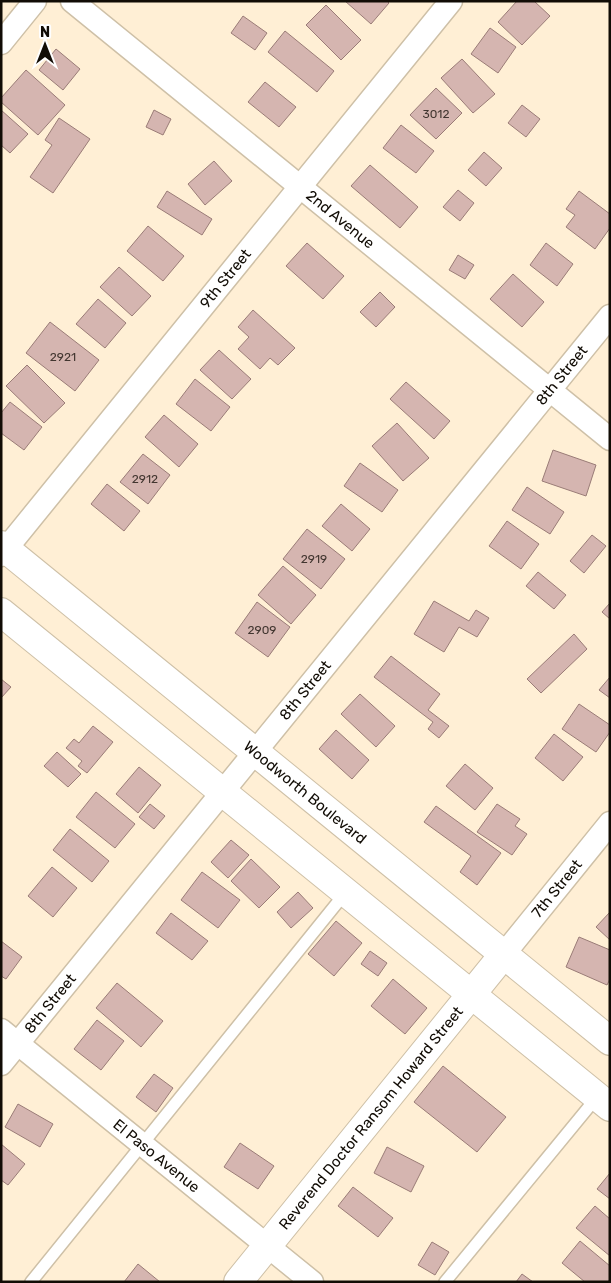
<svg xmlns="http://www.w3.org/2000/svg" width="611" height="1283" viewBox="0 0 611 1283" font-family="Rubik,sans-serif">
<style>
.building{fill:#d5b5b0;stroke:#9a7c77}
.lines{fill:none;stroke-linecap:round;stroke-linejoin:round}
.lane-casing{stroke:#cec0a7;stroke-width:14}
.street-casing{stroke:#cec0a7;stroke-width:25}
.secondary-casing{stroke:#cec0a7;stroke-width:30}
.lane{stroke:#fff;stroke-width:11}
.street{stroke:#fff;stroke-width:22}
.secondary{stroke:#fff;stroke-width:28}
.labels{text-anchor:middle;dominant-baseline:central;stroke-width:4.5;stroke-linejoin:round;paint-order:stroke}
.number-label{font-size:12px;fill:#423630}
.street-label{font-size:15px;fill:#110c05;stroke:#fefefe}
</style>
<rect width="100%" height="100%" fill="#ffefd5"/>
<g class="building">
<polygon points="345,1 387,1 389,3 371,24"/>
<polygon points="517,1 534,1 550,16 522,45 498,22"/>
<polygon points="326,5 361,40 341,60 306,25"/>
<polygon points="243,16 267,33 255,50 231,33"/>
<polygon points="490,28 516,47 498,73 471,54"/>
<polygon points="285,31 334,71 317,92 268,52"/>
<polygon points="56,49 80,69 63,90 39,70"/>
<polygon points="462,59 495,94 473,113 441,78"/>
<polygon points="26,70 65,105 38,135 1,102 1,98"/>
<polygon points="265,82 296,107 279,127 248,102"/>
<polygon points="436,88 462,113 436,139 410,115"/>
<polygon points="522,105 540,119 526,137 508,123"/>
<polygon points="1,110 28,134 10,153 1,145"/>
<polygon points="154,110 171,119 163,135 146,127"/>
<polygon points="59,118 90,139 53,193 30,177 52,145 45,140"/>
<polygon points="401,125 434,151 416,173 383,148"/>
<polygon points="484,152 502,168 486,186 468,170"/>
<polygon points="214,161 232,181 205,205 188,184"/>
<polygon points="370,165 418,207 400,228 351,186"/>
<polygon points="458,190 474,203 460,221 443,207"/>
<polygon points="167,191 212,219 202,235 157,207"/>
<polygon points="579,191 610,214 610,228 595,249 566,227 575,215 566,209"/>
<polygon points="148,226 184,256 163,281 127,251"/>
<polygon points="307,243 344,276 323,299 286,266"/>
<polygon points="546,243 573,264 557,286 530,265"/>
<polygon points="458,255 474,265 465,279 449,270"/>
<polygon points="119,267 151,296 132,316 100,287"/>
<polygon points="513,274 544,302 522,327 490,299"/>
<polygon points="380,292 395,307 376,327 360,312"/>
<polygon points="98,299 126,323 105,348 76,324"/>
<polygon points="253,310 295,348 278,365 270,358 260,369 238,349 249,337 238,327"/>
<polygon points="50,322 99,360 75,391 26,353"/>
<polygon points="219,350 251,379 232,399 200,370"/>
<polygon points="27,365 65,403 44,423 6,386"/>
<polygon points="195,379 230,407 211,431 176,404"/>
<polygon points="406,382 450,421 434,439 390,399"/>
<polygon points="10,402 42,427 24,450 1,433 1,413"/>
<polygon points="164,415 198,444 179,467 145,437"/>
<polygon points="397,423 429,458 403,481 372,446"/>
<polygon points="553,450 596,465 586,496 542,481"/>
<polygon points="143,454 170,475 148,504 120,482"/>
<polygon points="360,463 398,490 382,512 344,486"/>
<polygon points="107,484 140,511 124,531 91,504"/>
<polygon points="527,487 564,512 550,534 512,510"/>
<polygon points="341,504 370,529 352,551 322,526"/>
<polygon points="507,521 539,544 521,569 489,546"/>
<polygon points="307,529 345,559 321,589 283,559"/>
<polygon points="592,535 606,546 584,573 570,561"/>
<polygon points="283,566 316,595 291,624 258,595"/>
<polygon points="538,572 566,595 554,609 526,586"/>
<polygon points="434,601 469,621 476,610 489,618 477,637 459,627 444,652 414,634"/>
<polygon points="257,602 290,627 268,657 235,633"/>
<polygon points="610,603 610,619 602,612"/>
<polygon points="574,634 587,649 541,693 527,679"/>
<polygon points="391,656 440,694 428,710 449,726 439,738 428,729 433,722 374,677"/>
<polygon points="610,677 610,698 599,690"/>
<polygon points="1,679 11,687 1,698"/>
<polygon points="360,694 395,726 376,747 341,714"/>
<polygon points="579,704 610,725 610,732 596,752 562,729"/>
<polygon points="93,726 113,742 87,773 78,766 82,761 66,748 74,739 79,743"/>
<polygon points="336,730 369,760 352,779 319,749"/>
<polygon points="554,734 583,757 563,781 535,758"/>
<polygon points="57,752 81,774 68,787 44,766"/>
<polygon points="465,764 493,788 475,810 446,786"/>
<polygon points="139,767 161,785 138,813 116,794"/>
<polygon points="96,792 135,824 115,848 76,817"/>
<polygon points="150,804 165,816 154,829 139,817"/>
<polygon points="497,804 520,819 515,826 527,834 512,855 477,832"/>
<polygon points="436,806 501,853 477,885 460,872 471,856 424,822"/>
<polygon points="70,829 109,861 92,882 53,850"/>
<polygon points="231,840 249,855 228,878 211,862"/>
<polygon points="251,859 280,887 259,908 231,881"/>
<polygon points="52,867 77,888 53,917 28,896"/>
<polygon points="202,872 240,900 218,928 181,900"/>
<polygon points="298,892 313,908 291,928 277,912"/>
<polygon points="610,912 610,940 596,927"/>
<polygon points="171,913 208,941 192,960 156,933"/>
<polygon points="336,921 362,943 334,976 308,954"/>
<polygon points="579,937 610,950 610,979 607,985 566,967"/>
<polygon points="1,941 22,957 6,979 1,976"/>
<polygon points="370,951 387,963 378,976 361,964"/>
<polygon points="393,979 427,1008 405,1034 371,1006"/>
<polygon points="117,983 163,1021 141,1047 96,1008"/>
<polygon points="97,1020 124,1041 101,1070 74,1049"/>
<polygon points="443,1066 506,1117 477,1152 414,1102"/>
<polygon points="154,1074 173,1088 156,1112 136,1097"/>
<polygon points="18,1104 53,1124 40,1147 5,1127"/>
<polygon points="240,1143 274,1166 258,1189 224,1167"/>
<polygon points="1,1144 25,1164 8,1185 1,1180"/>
<polygon points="387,1147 424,1166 411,1192 374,1173"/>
<polygon points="610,1173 610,1199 597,1189"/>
<polygon points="353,1187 393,1218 378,1237 338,1206"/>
<polygon points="595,1206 610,1219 610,1256 576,1228"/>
<polygon points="580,1241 610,1266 610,1279 608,1282 585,1282 562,1263"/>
<polygon points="432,1242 449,1252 435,1275 418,1265"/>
<polygon points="138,1264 160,1282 124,1282"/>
<polygon points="522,1274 533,1282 516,1282"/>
</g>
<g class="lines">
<g class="lane-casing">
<g id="lane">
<polyline points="31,1282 346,892"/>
<polyline points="445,1282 597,1097"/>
</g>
</g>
<g class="street-casing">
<g id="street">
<path id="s1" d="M72 1 610 439"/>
<polyline points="1,43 35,1"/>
<path id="s2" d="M1 555 451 1"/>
<path id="s3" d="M504 954 610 823"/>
<path id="s4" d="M1 1030 312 1282"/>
<path id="s5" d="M1 1064 610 316"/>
</g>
</g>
<g class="secondary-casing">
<g id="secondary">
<path id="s6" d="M1 545 610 1041"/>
<polyline points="1,612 610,1107"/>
<path id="s7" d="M238 1282 504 954"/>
</g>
</g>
<use href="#lane" class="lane"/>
<use href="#street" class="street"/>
<use href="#secondary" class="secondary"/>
</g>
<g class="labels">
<g class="number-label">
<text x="436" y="114">3012</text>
<text x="63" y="357">2921</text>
<text x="145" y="479">2912</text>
<text x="314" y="559">2919</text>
<text x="262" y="630">2909</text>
</g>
<g class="street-label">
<text stroke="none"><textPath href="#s1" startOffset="346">2nd Avenue</textPath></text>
<text stroke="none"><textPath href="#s2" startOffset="356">9th Street</textPath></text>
<text stroke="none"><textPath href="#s5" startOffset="888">8th Street</textPath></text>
<text stroke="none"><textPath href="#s5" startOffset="482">8th Street</textPath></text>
<text stroke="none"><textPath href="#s6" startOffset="392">Woodworth Boulevard</textPath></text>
<text stroke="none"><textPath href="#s3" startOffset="84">7th Street</textPath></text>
<text stroke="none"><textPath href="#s5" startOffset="78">8th Street</textPath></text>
<text stroke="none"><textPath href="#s7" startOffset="211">Reverend Doctor Ransom Howard Street</textPath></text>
<text stroke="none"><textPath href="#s4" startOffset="200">El Paso Avenue</textPath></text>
</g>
</g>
<rect width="611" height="1283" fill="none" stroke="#110c05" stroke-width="5"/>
<g transform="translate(45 45)" stroke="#fefefe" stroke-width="4" paint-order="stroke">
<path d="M0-4L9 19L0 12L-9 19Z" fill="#110c05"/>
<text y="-8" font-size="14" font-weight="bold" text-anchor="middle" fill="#110c05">N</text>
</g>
</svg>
